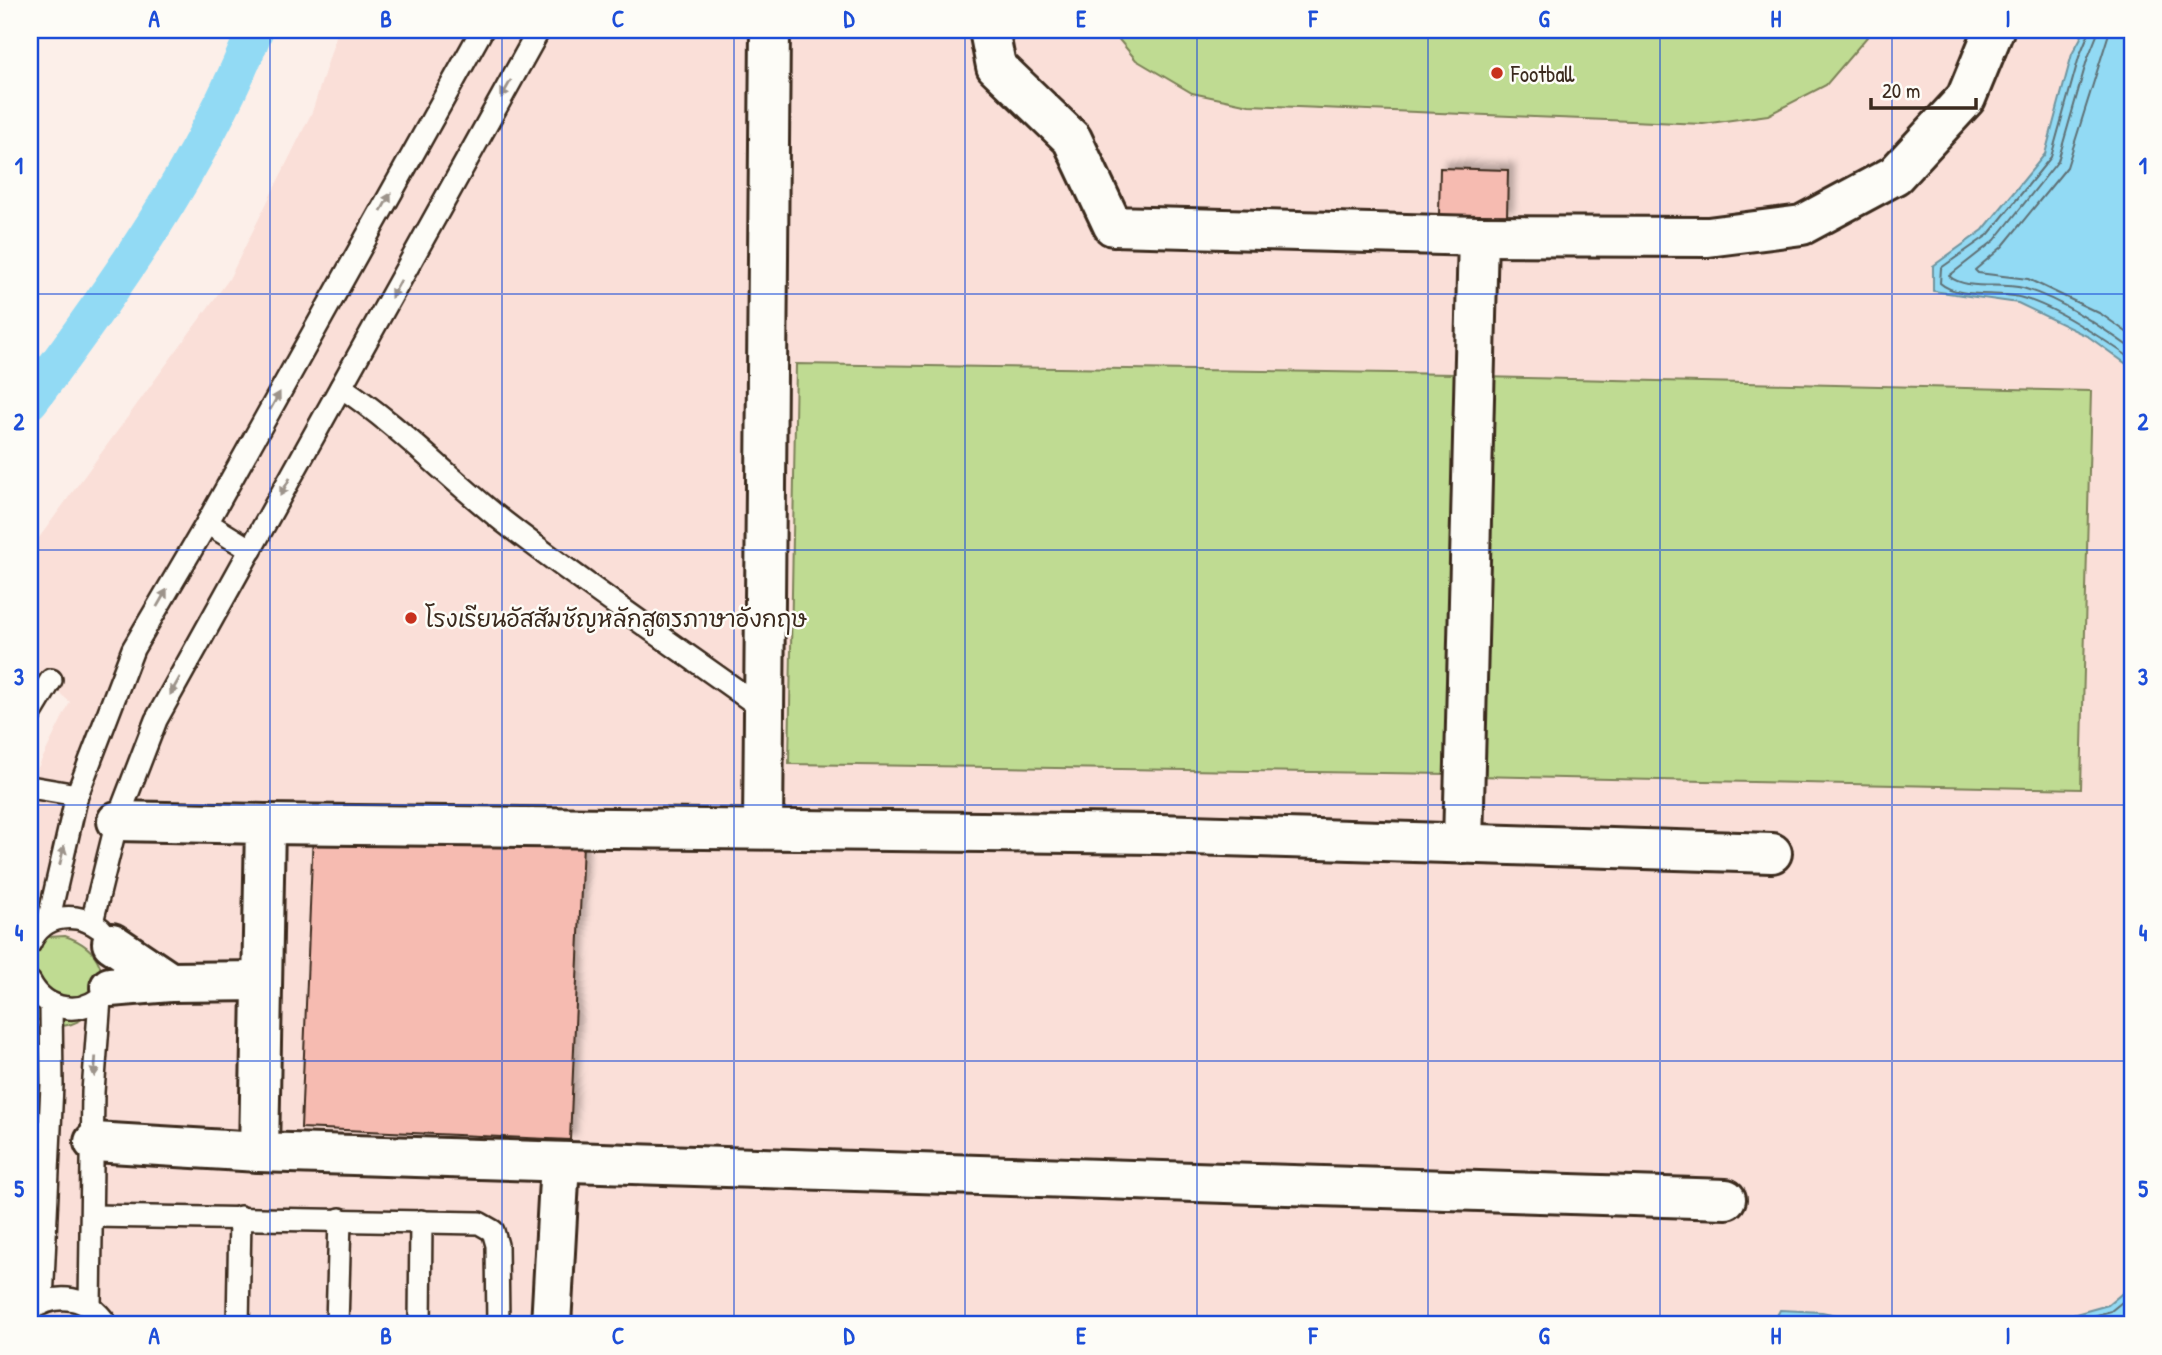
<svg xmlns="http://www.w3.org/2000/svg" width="2162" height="1355" viewBox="0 0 2162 1355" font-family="'Patrick Hand','Playpen Sans Thai',sans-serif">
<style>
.built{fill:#fadfd8;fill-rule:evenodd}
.green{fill:#bfdb92;stroke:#7d8258;stroke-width:2}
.water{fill:#92daf4;stroke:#6f949e;stroke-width:2}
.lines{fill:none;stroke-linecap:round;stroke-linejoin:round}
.shore{stroke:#5e7074;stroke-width:2}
.canal{stroke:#92daf4;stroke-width:37}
.building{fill:#f6bbb1;stroke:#3b2a1e;stroke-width:2;filter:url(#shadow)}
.lane-casing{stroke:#3b2a1e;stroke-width:26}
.street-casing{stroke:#3b2a1e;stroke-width:44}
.lane{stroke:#fdfcf7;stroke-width:21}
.street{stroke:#fdfcf7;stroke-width:38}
.oneway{fill:#9c938a}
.grid{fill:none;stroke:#1d4ed8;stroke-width:2;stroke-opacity:0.55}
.poi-dot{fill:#c8321e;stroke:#fdfcf7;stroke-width:2.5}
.labels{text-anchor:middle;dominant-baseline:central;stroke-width:5;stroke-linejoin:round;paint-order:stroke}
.poi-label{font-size:23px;fill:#3b2a1e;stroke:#fdfcf7;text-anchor:start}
.neatline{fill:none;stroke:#1d4ed8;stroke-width:2.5}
.grid-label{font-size:23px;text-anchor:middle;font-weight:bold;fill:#1d4ed8}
</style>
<defs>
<filter id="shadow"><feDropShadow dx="6" dy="-6" stdDeviation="3.5" flood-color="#0004"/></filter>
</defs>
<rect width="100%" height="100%" fill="#fcefe9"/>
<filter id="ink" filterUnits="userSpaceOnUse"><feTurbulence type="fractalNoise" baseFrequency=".0143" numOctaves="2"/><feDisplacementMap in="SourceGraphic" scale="14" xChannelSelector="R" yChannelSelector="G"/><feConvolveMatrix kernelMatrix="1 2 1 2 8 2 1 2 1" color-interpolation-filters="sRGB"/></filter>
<g filter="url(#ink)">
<path class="built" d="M338 30H1111L1136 60 1768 115 1826 85 1873 30H2085L2072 54 2045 153 1983 230 1933 266 1934 292 2018 303 2089 337 2132 368V738L2129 768 2132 771V1285L2108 1305 2036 1325H1884L1822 1312 1780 1310 1772 1325H74L43 1321 30 1325V1015L40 1022 100 963 92 950 80 940 30 947V784L70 702 51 686 30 699V550L229 279 312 112ZM313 833 583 844 570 1140 301 1128Z"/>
<g class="green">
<polygon points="1111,30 1873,30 1826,85 1768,115 1703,124 1249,105 1192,93 1136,60"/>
<polygon points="796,364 1455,374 1449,774 789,764"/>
<polygon points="1484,377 2091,391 2081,789 1474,776"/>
<path d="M65 936C140 960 89 1058 30 1015V947L48 937Z"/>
</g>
<g class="water">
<polygon points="2085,30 2132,30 2132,368 2089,337 2018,303 1933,291 1933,266 1983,230 2045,154 2072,54"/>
<polygon points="2132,1285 2132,1325 2036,1325 2108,1305"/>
<polygon points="1780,1310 1822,1312 1884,1325 1772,1325"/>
</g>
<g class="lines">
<g class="shore">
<path d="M2090 30 2079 57 2051 157 1988 235 1941 268 1940 283C1958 299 1996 291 2019 297 2053 305 2103 339 2132 359"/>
<path d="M2099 30 2087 60 2058 161 1995 240 1949 276C1966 291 2001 282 2023 288 2062 300 2100 326 2132 349"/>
<polyline points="2110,30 2067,167 2002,247 1975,270 1978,273 2028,279 2101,314 2132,336"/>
<polyline points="1780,1325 1786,1317 1821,1319 1851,1325"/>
<polyline points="2062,1325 2111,1311 2132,1294"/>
</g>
<path class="canal" d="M30 401C117 285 201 166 255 30"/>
</g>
<g class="building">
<polygon points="1440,168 1508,170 1507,217 1439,215"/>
<polygon points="313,833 583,844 570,1140 301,1128"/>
</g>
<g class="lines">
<g class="lane-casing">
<g id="lane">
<path d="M341 387C400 426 448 478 504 522 588 587 677 647 763 709"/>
<polyline points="207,523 251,550"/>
<polyline points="30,715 51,680"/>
<polyline points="30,787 77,795"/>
<polyline points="48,922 77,795 133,649 207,523 482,30"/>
<polyline points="92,922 117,821 156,720 539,30"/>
<path d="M30 943C43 913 78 911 101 929"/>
<path d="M30 982C45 1011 83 1018 106 992"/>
<polyline points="94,1216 479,1223 493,1231 497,1245 498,1325"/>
<polyline points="42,1302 52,1085 51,1005"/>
<polyline points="90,1306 93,1092 100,999"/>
<path d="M30 1310C58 1291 88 1296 107 1325"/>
<polyline points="238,1325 240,1217"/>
<polyline points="337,1325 340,1219"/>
<polyline points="420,1325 421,1221"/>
</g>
</g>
<g class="street-casing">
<g id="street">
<polyline points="989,30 996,66 1072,139 1113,226 1478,236 1463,844"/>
<polyline points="1478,236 1708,237 1802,225 1895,175 1966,98 1994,30"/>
<polyline points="117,821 265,824 259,1152 1726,1199"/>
<polyline points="265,824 1158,834 1772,853"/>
<polyline points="763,828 770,30"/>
<polyline points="170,982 262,981"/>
<polyline points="110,987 170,982 112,943"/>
<polyline points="94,1142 259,1152"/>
<polyline points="551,1325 560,1162"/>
</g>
</g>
<use href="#lane" class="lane"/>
<use href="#street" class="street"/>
</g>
<defs><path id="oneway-solid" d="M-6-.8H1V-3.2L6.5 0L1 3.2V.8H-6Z" transform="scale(1.75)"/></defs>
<g class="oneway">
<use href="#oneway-solid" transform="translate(506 89) rotate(119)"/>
<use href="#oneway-solid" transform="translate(386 202) rotate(-61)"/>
<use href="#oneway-solid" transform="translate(396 289) rotate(119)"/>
<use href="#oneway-solid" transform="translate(275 401) rotate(-61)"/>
<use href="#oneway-solid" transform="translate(285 487) rotate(119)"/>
<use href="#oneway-solid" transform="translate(162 598) rotate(-60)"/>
<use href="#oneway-solid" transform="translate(175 686) rotate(119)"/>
<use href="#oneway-solid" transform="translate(62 855) rotate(-77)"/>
<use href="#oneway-solid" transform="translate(95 1067) rotate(94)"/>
</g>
</g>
<path class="grid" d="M270 30V1325M502 30V1325M734 30V1325M965 30V1325M1197 30V1325M1428 30V1325M1660 30V1325M1892 30V1325M30 294H2132M30 550H2132M30 805H2132M30 1061H2132"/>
<g class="poi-dot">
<circle cx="1497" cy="73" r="7"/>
<circle cx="411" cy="618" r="7"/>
</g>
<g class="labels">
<g class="poi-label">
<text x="1511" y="73">Football</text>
<text x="425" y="618">โรงเรียนอัสสัมชัญหลักสูตรภาษาอังกฤษ</text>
</g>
</g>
<rect width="2162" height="1355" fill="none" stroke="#fdfcf7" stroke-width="77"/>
<path d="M1871 98v10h105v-10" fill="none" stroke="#3b2a1e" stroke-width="3.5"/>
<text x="1882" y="98" font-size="21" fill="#3b2a1e" stroke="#fdfcf7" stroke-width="5" paint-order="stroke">20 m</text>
<rect x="38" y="38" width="2086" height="1278" class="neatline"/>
<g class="grid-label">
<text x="154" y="27">A</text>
<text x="386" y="27">B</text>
<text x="618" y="27">C</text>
<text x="849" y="27">D</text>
<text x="1081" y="27">E</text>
<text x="1313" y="27">F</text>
<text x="1544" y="27">G</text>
<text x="1776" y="27">H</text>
<text x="2008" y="27">I</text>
<text x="19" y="174">1</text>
<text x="2143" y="174">1</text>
<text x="19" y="430">2</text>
<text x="2143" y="430">2</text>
<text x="19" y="685">3</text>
<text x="2143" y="685">3</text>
<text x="19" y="941">4</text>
<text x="2143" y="941">4</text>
<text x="19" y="1197">5</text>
<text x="2143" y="1197">5</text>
<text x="154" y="1344">A</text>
<text x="386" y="1344">B</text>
<text x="618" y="1344">C</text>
<text x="849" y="1344">D</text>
<text x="1081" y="1344">E</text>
<text x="1313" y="1344">F</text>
<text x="1544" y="1344">G</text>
<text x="1776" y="1344">H</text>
<text x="2008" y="1344">I</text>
</g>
</svg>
